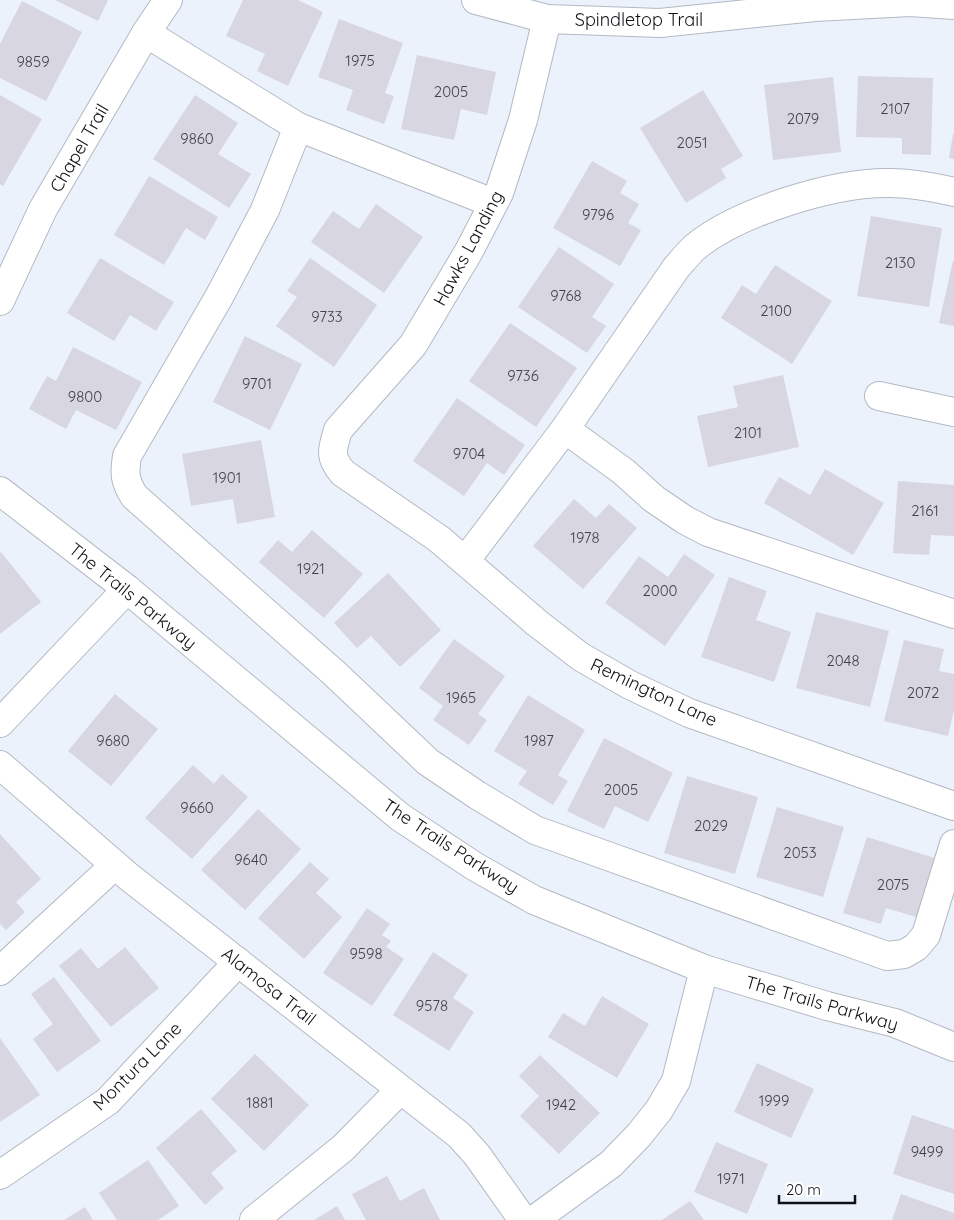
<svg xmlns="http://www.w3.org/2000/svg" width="954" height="1220" viewBox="0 0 954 1220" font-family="Quicksand,sans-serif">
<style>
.building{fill:#d7d6e1}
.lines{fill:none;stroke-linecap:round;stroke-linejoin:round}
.minor-casing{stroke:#b3b9c3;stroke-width:30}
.minor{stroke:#fff;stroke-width:28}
.labels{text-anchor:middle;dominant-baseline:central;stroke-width:5;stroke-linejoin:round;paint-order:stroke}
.number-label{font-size:15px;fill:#424349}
.street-label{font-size:18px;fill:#101216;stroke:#fff}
</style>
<rect width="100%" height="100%" fill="#ecf2fc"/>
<g class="building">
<polygon points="55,0 108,0 98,21"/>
<polygon points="243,0 298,0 323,12 288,86 257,71 265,54 226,36"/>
<polygon points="22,1 82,32 46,101 0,78 0,44"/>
<polygon points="339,19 403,43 385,93 394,96 384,124 346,110 353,90 318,77"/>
<polygon points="417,55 496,72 487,115 461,109 454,140 401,129"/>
<polygon points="858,76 933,78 931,155 902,154 902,138 856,137"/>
<polygon points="833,77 841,152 773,160 764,85"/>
<polygon points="703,90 743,156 721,169 726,178 686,203 640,128"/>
<polygon points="0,95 42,119 3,186 0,184"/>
<polygon points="195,95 238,123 218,154 251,174 229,208 153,159"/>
<polygon points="953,134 954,134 954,159 949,158"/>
<polygon points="592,161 627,181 620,193 639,204 628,223 641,230 620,266 553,228"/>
<polygon points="149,176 218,217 205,240 186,228 164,265 114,235"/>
<polygon points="376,204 423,237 384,293 311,242 333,211 359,229"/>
<polygon points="871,216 942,228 929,307 857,296"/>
<polygon points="559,247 614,284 592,317 606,326 587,353 518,307"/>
<polygon points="100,258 174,302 156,331 130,315 114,341 67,313"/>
<polygon points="310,258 377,305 334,367 276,326 297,297 287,291"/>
<polygon points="953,261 954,261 954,326 939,323"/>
<polygon points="775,265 832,301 792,364 721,318 742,285 756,294"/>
<polygon points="510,323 577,368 536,427 469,381"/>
<polygon points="245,336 302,364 270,430 213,402"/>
<polygon points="73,347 142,382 116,430 76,410 66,429 29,409 47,376 56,381"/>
<polygon points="783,375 799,447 708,467 697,416 738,407 733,386"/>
<polygon points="457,398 525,445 504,475 487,463 464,496 413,461"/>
<polygon points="261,440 275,517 237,524 233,499 191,506 182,454"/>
<polygon points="825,469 884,503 853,555 764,503 779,477 810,495"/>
<polygon points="898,481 954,485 954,536 931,535 929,555 893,553"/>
<polygon points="574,499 596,518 609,504 637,528 583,589 533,546"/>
<polygon points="312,530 363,574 324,618 259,562 278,540 292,552"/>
<polygon points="1,552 41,602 0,634 0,553"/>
<polygon points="684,554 715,575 665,646 605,603 639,556 668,577"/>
<polygon points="388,573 441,630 400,667 371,636 357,648 334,623"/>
<polygon points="729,577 767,591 756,620 791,632 774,682 701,657"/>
<polygon points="816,612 889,631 870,707 796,688"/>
<polygon points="454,639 505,676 478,714 487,720 469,745 433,720 443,706 419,688"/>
<polygon points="904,640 944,649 939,671 954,674 954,710 948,736 884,721"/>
<polygon points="115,694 158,729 111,786 68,751"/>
<polygon points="528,695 585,730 558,775 568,781 553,805 518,784 527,771 494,751"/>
<polygon points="604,738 673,773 648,822 615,806 604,829 567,811"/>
<polygon points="193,765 214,784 222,774 248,797 192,859 145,818"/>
<polygon points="687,776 758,797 735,874 664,853"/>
<polygon points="777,807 844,827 823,897 756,877"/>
<polygon points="258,809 301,849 245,910 201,870"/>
<polygon points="0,834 41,879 16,902 25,912 6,930 0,924"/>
<polygon points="867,837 941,860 923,919 886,908 881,924 843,913"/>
<polygon points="310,862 329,879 316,893 342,917 304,959 258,918"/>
<polygon points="367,908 390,924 382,935 391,941 386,947 404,959 372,1006 323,973"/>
<polygon points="125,947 159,988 111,1027 59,966 81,948 98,969"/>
<polygon points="433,952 468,975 453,998 474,1012 449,1051 393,1015"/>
<polygon points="54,977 101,1041 57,1072 33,1039 53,1024 31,994"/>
<polygon points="602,996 649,1024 617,1078 548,1037 563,1013 585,1026"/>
<polygon points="0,1038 40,1095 0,1122"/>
<polygon points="255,1054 309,1105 264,1151 211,1099"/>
<polygon points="540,1055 600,1113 559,1154 520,1116 539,1096 519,1076"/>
<polygon points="757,1063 814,1089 791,1138 734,1112"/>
<polygon points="201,1109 237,1151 211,1173 224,1188 205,1205 156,1148"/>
<polygon points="912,1115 954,1129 954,1194 893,1174"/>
<polygon points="716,1142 768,1164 747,1214 694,1192"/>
<polygon points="148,1160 179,1206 158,1220 117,1220 99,1193"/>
<polygon points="387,1176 400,1201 424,1188 440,1220 366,1220 352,1194"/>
<polygon points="901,1194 954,1213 954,1220 892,1220"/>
<polygon points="690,1201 704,1220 662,1220"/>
<polygon points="337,1206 345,1220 314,1220"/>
<polygon points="85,1207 93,1220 64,1220"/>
</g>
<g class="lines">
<g class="minor-casing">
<g id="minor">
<polyline points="476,0 547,19 660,23 815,7 910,2 954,5"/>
<path d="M547 19 523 120 499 193 469 251 413 345 338 430C332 450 329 457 343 473L439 539 537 623 581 657 630 685 689 713 954 806"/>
<polyline points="146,33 298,127 493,203"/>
<path d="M298 127 265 210 219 297 127 456C124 474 125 481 134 496L334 673 428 762 477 795 535 830 887 956 904 954 916 947 926 935 954 844"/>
<polyline points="0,301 43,209 146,33 168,0"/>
<polyline points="879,396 954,412"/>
<polyline points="565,429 624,472 654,499 685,520 708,532 954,614"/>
<polyline points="0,491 127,589 400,817 474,866 534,900 704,969 827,1006 895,1023 954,1047"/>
<path d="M465 561 565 429 676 268C682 261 688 254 694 248 737 212 834 182 890 183 912 183 933 187 954 192"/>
<polyline points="0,723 127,589"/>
<polyline points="0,765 129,877 459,1135 477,1155 523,1220"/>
<polyline points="0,971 115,865"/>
<polyline points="0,1175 108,1101 238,962"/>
<polyline points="254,1220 343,1148 400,1090"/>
<polyline points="534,1220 611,1164 639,1135 659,1110 676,1081 704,969"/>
</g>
</g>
<use href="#minor" class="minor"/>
</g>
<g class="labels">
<g class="number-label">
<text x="360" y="60">1975</text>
<text x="33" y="61">9859</text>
<text x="451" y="91">2005</text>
<text x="895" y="108">2107</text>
<text x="803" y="118">2079</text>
<text x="197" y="138">9860</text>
<text x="692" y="142">2051</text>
<text x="598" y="214">9796</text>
<text x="900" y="262">2130</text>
<text x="566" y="295">9768</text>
<text x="776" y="310">2100</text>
<text x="327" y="316">9733</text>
<text x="523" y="375">9736</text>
<text x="257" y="383">9701</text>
<text x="85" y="396">9800</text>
<text x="748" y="432">2101</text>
<text x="469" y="453">9704</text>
<text x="227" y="477">1901</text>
<text x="925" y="510">2161</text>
<text x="585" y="537">1978</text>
<text x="311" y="568">1921</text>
<text x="660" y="590">2000</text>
<text x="843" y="660">2048</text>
<text x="923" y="692">2072</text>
<text x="461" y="697">1965</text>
<text x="113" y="740">9680</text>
<text x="539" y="740">1987</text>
<text x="621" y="789">2005</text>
<text x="197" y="807">9660</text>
<text x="711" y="825">2029</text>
<text x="800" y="852">2053</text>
<text x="251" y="859">9640</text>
<text x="893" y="884">2075</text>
<text x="366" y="953">9598</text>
<text x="432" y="1005">9578</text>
<text x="774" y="1100">1999</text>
<text x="260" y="1102">1881</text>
<text x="561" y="1104">1942</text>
<text x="927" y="1151">9499</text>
<text x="731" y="1178">1971</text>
</g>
<g class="street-label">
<text x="639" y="19">Spindletop Trail</text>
<text transform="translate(79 148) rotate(-60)">Chapel Trail</text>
<text transform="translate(468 248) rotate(-62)">Hawks Landing</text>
<text transform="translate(133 596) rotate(39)">The Trails Parkway</text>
<text transform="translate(654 692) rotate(25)">Remington Lane</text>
<text transform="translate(451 846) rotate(33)">The Trails Parkway</text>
<text transform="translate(269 986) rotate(38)">Alamosa Trail</text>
<text transform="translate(822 1003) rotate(16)">The Trails Parkway</text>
<text transform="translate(137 1066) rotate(-45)">Montura Lane</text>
</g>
</g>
<path d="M779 1195v8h76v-8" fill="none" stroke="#101216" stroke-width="2.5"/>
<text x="786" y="1195" font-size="15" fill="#101216" stroke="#ffffff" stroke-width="4" paint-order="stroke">20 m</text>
</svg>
